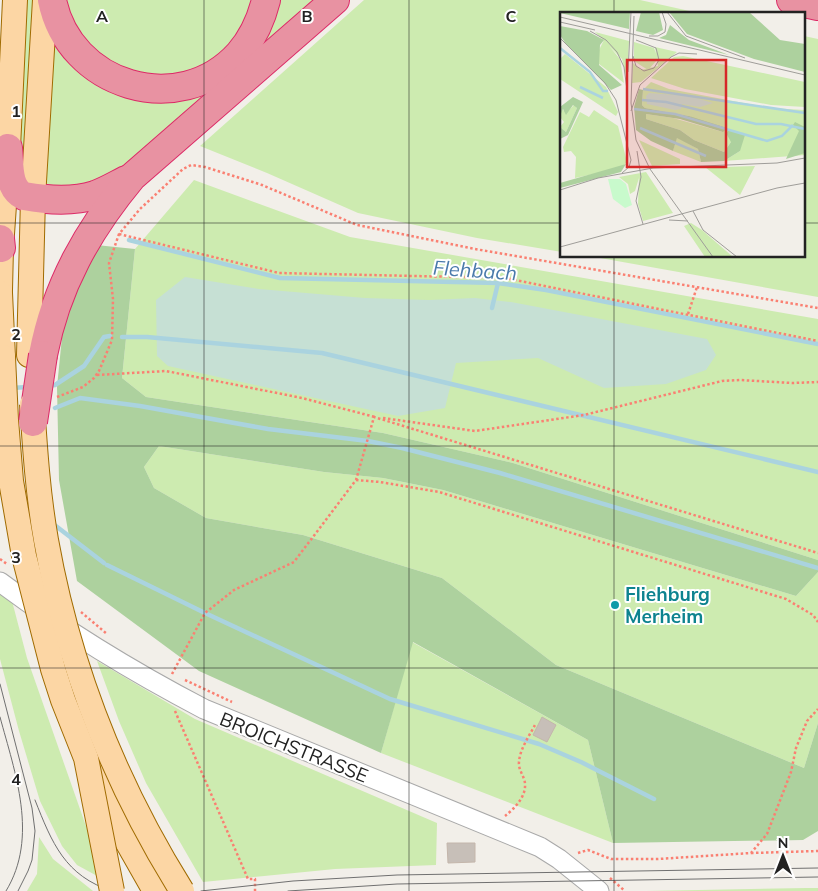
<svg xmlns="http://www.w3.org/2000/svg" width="818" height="891" viewBox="0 0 818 891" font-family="Mulish,sans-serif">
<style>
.grass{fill:#cdebb0}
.forest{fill:#add19e}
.wetland{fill:#c6e0d4}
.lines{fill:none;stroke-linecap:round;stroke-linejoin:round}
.stream{stroke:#aad3df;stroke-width:4.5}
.building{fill:#c7bfb8;stroke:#c4b6ab}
.minor-casing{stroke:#a9a9a9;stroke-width:21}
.major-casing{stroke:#a06b00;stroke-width:26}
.highway-casing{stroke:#dc2a67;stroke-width:30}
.path{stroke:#fa8072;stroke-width:2.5;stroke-dasharray:2.5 2.5;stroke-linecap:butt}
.minor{stroke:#fff;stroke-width:19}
.major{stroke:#fcd6a4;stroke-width:24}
.highway{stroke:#e892a2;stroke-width:28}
.tram{stroke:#707070;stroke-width:1}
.major-bridge-casing{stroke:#a06b00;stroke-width:26;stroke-linecap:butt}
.highway-bridge-casing{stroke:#dc2a67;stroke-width:30;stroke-linecap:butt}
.major-bridge{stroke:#fcd6a4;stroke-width:24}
.highway-bridge{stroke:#e892a2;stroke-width:28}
.grid{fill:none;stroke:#222;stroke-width:1;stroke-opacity:0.55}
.culture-dot{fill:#0f9aa8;stroke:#fff;stroke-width:2}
.labels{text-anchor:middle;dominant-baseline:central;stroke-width:4;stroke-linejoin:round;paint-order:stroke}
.culture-label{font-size:19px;font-weight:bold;fill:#0d838f;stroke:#fff;text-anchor:start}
.street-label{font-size:19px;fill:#222;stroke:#fff}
.water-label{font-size:20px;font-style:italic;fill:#4a7aab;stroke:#fff}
.inset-river{fill:none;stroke:#aad3df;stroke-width:2.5}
.inset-road{fill:none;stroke:#9f9d99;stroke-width:1}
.view{fill:#d62828;fill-opacity:0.15;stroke:#d62828;stroke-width:2.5}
.inset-edge{fill:none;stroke:#222;stroke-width:2.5}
.grid-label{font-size:16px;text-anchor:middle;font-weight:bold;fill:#222;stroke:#fff;stroke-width:4;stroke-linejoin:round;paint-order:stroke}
</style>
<rect width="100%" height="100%" fill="#f2efe9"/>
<g class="grass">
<polygon points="21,0 38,0 29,170 18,177"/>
<polygon points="58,0 258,0 234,49 171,81 100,63"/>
<polygon points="273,0 320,0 114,179 42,193 51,23 66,49 180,95"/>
<polygon points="364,0 640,0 703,14 562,14 562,252 477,238 358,213 267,173 200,146"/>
<polygon points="804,36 818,39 818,297 589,256 804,256"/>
<polygon points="194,180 350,237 818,319 818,560 513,463 383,433 146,397 122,378 135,249"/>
<polygon points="159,446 324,472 383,478 443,490 796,596 818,572 818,723 804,768 556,665 442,578 303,535 206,518 154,488 144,467"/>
<polygon points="0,593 12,601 27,658 87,829 99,877 77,865 62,846 40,801 19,731 0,659"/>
<polygon points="412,642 588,740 613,843 381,753"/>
<polygon points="97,661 195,719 437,823 436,865 335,869 203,882 146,783 119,721"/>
<polygon points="39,837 53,859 93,891 27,891 37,874"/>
<polygon points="806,888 818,888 818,891 646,891"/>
</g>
<polygon class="forest" points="96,245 135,249 122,378 146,397 383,433 513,463 818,560 818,572 796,596 443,490 383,478 324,472 159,446 144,467 154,488 206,518 303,535 442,578 556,665 804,768 818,723 818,831 803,840 613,843 588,740 413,642 381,753 199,671 77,581 59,480 57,387 64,317"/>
<polygon class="wetland" points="185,277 259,289 365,298 429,300 475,298 511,302 707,339 716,355 706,370 666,384 604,388 538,358 456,363 445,408 398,416 168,366 157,356 156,300"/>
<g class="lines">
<g class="stream">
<polyline points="129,240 280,278 498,283 546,290 818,344"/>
<polyline points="492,308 498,283"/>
<polyline points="122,337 147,337 322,353 818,472"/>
<polyline points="48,386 55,385 84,366 104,337 110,336"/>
<polyline points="11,388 28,387"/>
<polyline points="55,408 80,398 140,406 268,429 368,441 402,448 500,473 818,568"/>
<polyline points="52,523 104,563"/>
<polyline points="107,565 205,613 390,699 539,744 581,762 654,799"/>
</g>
</g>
<g class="building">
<polygon points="542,717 556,725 547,742 533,735"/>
<polygon points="447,843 475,843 475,862 448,863"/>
</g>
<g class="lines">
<g class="minor-casing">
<path id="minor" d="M0 582C64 630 133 672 204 709L540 847 559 859 599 891"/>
</g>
<g class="major-casing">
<g id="major">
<polyline points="0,290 1,248 8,148 15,0"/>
<polyline points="0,293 3,357"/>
<polyline points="29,355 33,198 45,0"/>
<polyline points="92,771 125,838 155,891"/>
</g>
</g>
<g class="highway-casing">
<g id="highway">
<path d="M52 0C69 86 179 120 239 54 253 38 261 20 266 0"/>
<polyline points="791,0 818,6"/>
<path d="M8 148C10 164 7 188 24 196 46 200 73 202 95 195 106 191 116 185 126 180"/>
<polyline points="0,239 1,248"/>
<path d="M43 355C56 286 88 230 132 177L335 0"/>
</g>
</g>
<g class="path">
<polyline points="119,234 279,273 505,278 818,341"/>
<polyline points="688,314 697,287"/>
<polyline points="97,375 166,371 302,398 375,417"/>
<polyline points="57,397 83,387 94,378 99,371 112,340 113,299 109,263 119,234 140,209 183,169 191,165 205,167 262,185 357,225 475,249 818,308"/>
<polyline points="383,418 475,431 584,415 722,381 740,380 792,383 818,382"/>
<polyline points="356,480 380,482 439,492 786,599 813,615 818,622"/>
<polyline points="0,559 7,564"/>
<polyline points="81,612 107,634"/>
<polyline points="172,674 205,613 234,590 294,562 356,480 374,417 818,553"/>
<polyline points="185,680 232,702"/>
<polyline points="175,711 248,879 255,879 255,891"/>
<path d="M505 816C514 809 526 797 525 784 525 777 518 770 519 762 520 748 530 735 536 723"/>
<polyline points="578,853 588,850 611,859 658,859 751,853 767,834 791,772 796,748 807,721 818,709"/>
<polyline points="751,853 818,851"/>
<polyline points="610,878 625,891"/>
</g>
<use href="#minor" class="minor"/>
<use href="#major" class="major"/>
<use href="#highway" class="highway"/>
<g class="tram">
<polyline points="0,684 32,808 35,831 32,860 28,871 18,891"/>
<path d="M0 717C15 773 39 837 6 891"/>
<path d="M35 800C52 843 65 876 112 891"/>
<polyline points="201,891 293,881 397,875 818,868"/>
<polyline points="288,891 397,884 818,877"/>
</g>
<g class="major-bridge-casing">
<g id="major-bridge">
<polyline points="3,357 6,420 11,481 24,556 53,669 63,700 86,758 112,891"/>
<path d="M32 404C35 449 38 495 46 540 68 664 115 784 182 891"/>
</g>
</g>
<g class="highway-bridge-casing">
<polyline id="highway-bridge" points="33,422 43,355"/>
</g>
<use href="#major-bridge" class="major-bridge"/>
<use href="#highway-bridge" class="highway-bridge"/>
</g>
<path class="grid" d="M204 0V891M409 0V891M614 0V14M0 223H562M804 223H818M614 256V891M0 446H818M0 668H818"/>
<circle class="culture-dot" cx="615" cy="605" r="5"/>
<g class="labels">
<g class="culture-label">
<text x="625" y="594">Fliehburg<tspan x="625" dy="22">Merheim</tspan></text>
</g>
<g class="street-label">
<text transform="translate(294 747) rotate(22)">BROICHSTRASSE</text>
</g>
<g class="water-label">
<text transform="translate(475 270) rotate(4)">Flehbach</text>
</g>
</g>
<g transform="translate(560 12)">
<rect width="245" height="245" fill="#f2efe9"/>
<path d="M35 20 69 29 67 67 62 47ZM44 28 60 47 64 71 39 52V38ZM74 30 94 36 98 47 88 58 74 49ZM95 35 117 40 81 70 72 71 73 51 81 58 98 54ZM5 42 46 75 58 100 56 104 0 67V47ZM123 44 245 70V95L211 93 125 77 91 66 114 45ZM91 70 109 77 210 96 245 98V143L164 149 180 139 171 130 164 140 134 128 120 118 86 107V102L113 106 163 120 129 104 85 96 82 93 83 78ZM14 93 17 96 6 120 0 115 4 110 0 105 1 98 8 99ZM34 98 58 114 67 150 61 156 15 166 16 145 11 139 4 140 3 135 20 100 29 105ZM117 125 138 137 141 150 113 139ZM79 128 120 147V152L92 154ZM195 154 180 183 145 155H164ZM86 160 113 201 83 209 78 192 79 166 75 179 70 182 68 172 59 165ZM131 211 142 218 173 245H145L124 214Z" fill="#cdebb0"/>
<path d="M70 0 69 17 0 1V0ZM81 0H99L103 18 93 23 76 19ZM109 0H189L220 28 245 32V60L194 47 127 22ZM110 13 129 28 169 43 99 26 106 23ZM0 14 27 19 44 28 40 33 39 53 62 73 51 78 6 32 0 23ZM79 77 83 78 82 93 85 96 129 104 167 116 163 120 120 107 86 102V107L120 118 134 128 164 140 171 130 166 121 169 118 185 123 180 139 164 149 141 150 138 137 117 126 113 139 91 129 76 118 74 95ZM13 85 23 90 8 123 0 127V115L6 120 17 96 13 93 6 103 3 97 0 104V95ZM235 110 245 115V141L226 147 239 119 233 113ZM66 152 61 160 0 176V171Z" fill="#add19e"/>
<path d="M89 81 129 84 153 91 140 95 122 92 121 97 115 98 87 92 86 84Z" fill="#c6e0d4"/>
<path d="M48 167H60L66 172 72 193 65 196 53 187Z" fill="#c8facc"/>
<path class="inset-river" d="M0 36 30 60 43 79H48M20 75 43 86M83 77 245 101M82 88 106 90 196 112H221L245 117M74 97 115 102 207 129 222 124 233 113M80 116 146 144"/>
<path class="inset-road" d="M107 0 126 24 185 46M74 4 71 91 76 128 90 157 153 245M0 5 245 63M0 10 35 18M30 19 46 28 57 40 64 55 67 78M89 24H98L105 20 106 12 102 0M0 26 45 71 56 88 71 148 69 155 62 161M73 44 76 54 84 59 94 56 99 48 96 36 76 28M68 60 71 0M71 99 80 73 111 45 119 41 137 42M77 139 81 165 76 189 83 212M0 178 38 166 93 156 217 151 245 146M133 199 143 218 177 245M109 208 128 209M0 235 217 176 245 171"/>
<path class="view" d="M67 48H166V155H67Z"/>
<rect width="245" height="245" class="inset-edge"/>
</g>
<g class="grid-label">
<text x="102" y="22">A</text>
<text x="307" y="22">B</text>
<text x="511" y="22">C</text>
<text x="16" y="117">1</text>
<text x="16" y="340">2</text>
<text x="16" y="563">3</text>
<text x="16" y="785">4</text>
</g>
<g transform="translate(783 856)" stroke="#ffffff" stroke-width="4" paint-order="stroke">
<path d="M0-4L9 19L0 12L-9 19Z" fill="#222222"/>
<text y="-8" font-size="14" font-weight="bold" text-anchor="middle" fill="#222222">N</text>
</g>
</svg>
